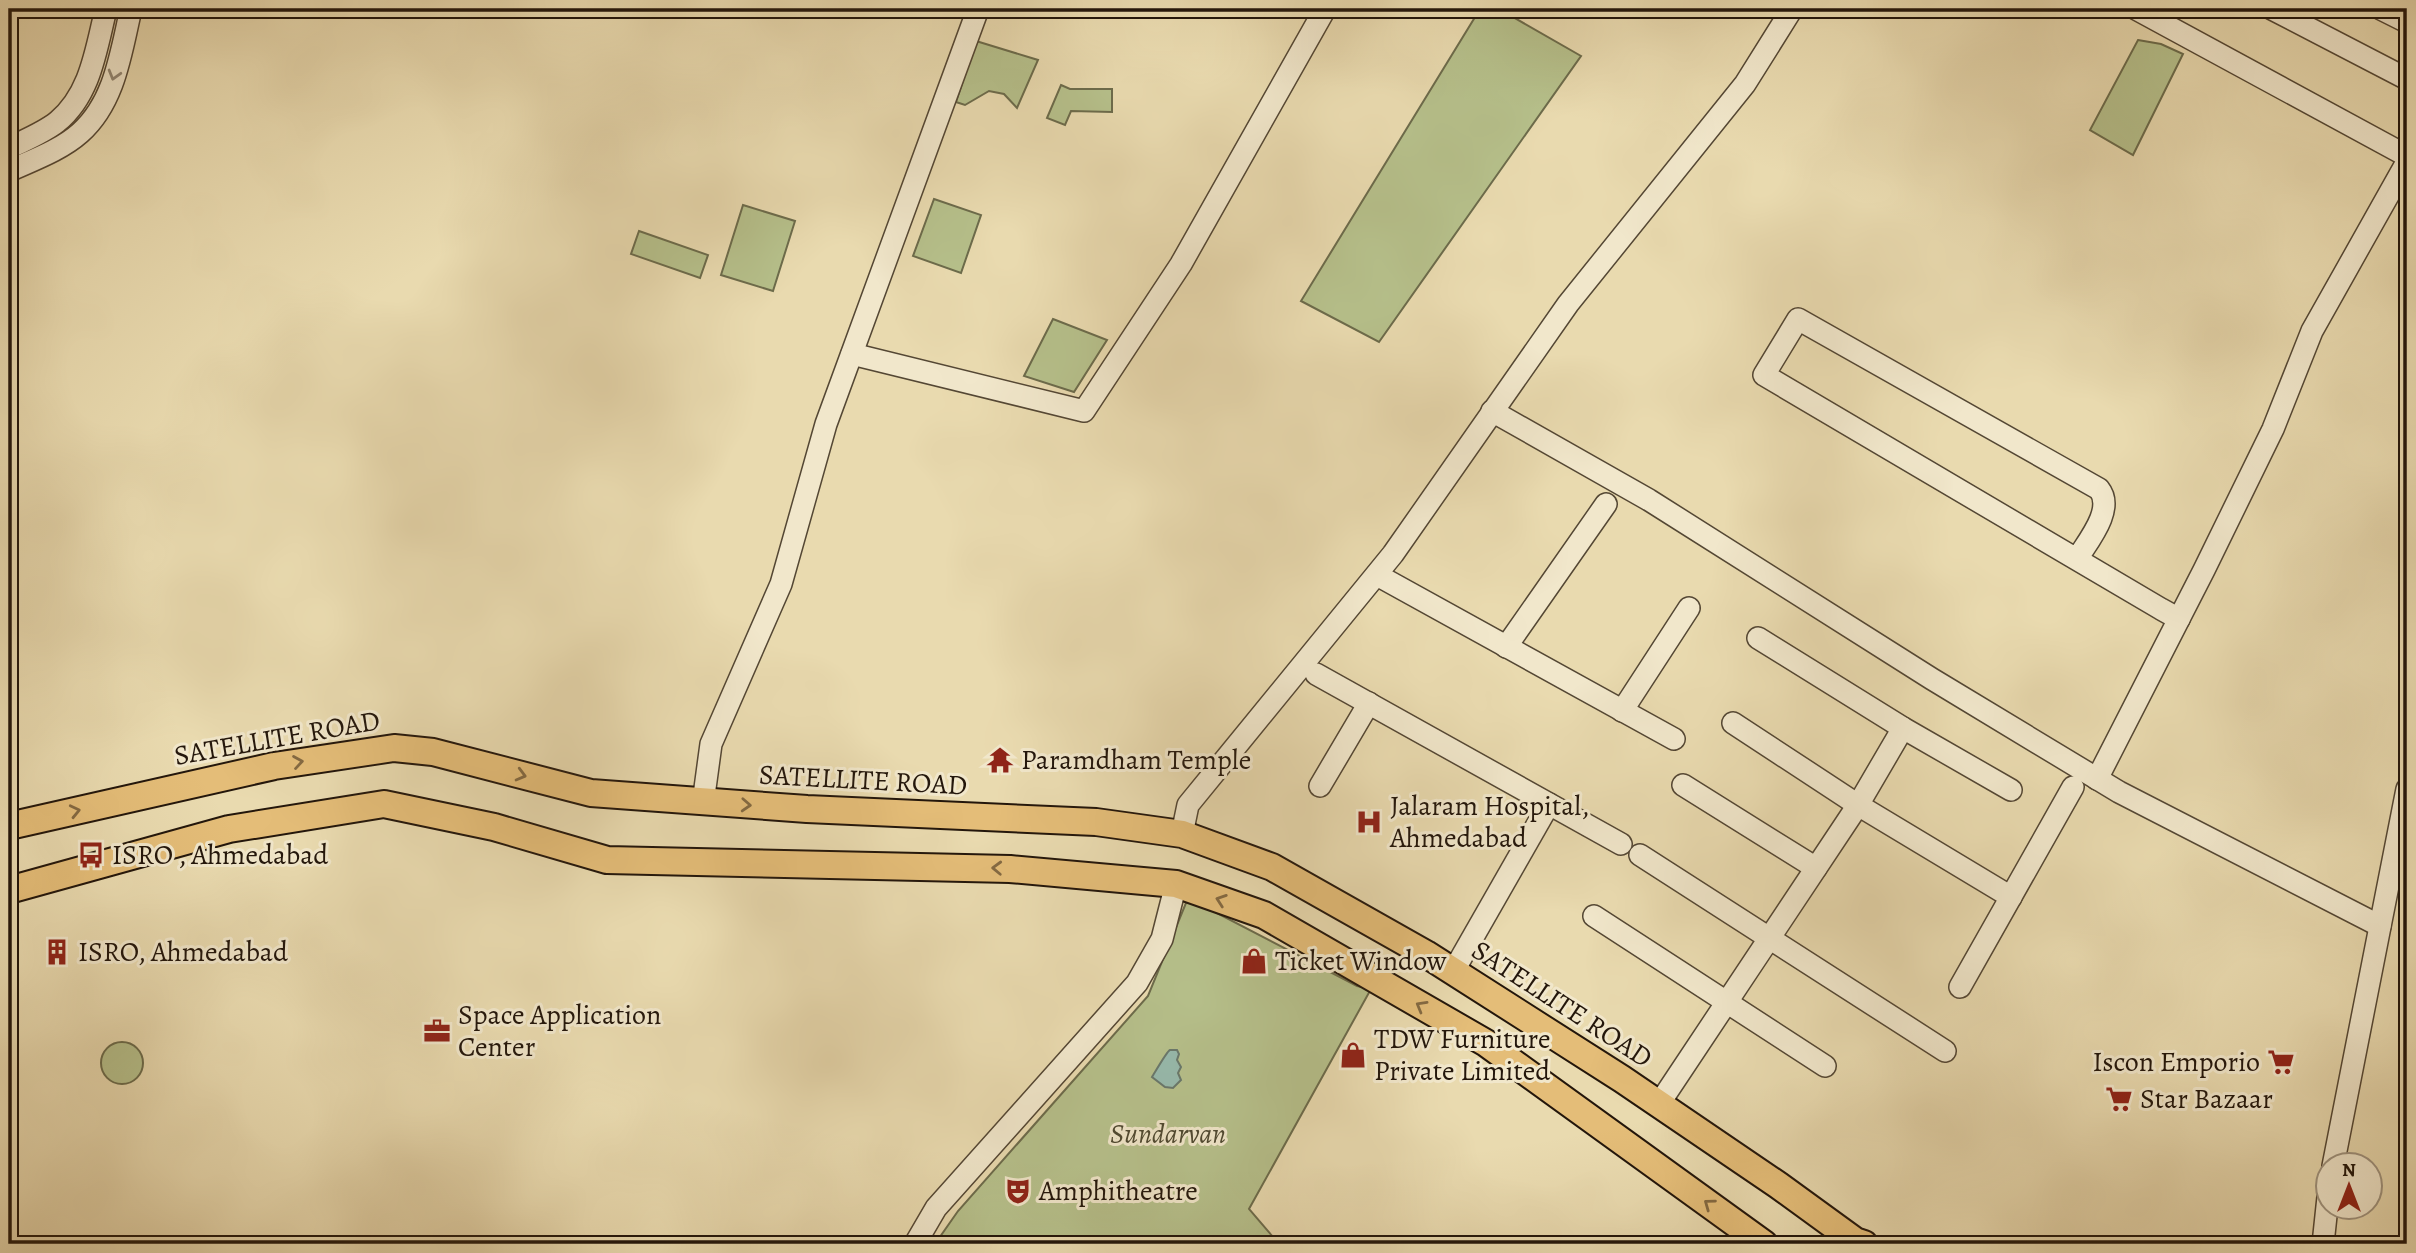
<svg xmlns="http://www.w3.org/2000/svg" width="2416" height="1253" viewBox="0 0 2416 1253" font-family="Alegreya,serif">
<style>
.green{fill:#b6c08b;stroke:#6c6b4b;stroke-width:2}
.water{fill:#97baad;stroke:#69786c;stroke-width:2}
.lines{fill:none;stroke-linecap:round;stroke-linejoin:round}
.minor-casing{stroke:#544734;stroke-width:24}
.major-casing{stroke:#23160b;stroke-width:30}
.minor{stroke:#f1e7cb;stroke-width:21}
.major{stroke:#e4bd78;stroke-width:26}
.oneway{stroke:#948975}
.oneway2{stroke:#846a42}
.labels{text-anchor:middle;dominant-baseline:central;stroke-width:6;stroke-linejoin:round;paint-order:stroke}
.street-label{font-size:28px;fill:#23160b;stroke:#f1e7cb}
.poi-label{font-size:28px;fill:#23160b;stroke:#f1e7cb;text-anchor:start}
.park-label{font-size:28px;font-style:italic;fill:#4f4931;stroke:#f1e7cb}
</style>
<rect width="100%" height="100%" fill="#e9daaf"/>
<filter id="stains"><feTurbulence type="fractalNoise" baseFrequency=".00286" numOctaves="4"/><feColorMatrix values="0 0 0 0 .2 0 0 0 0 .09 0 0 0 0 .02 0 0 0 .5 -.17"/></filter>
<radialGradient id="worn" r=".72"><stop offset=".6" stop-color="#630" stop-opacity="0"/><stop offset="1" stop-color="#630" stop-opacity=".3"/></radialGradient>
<g class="green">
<polygon points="1480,9 1499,9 1581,56 1379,342 1301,301"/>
<polygon points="2138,40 2161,44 2183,54 2133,155 2090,130"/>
<polygon points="976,41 1038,60 1017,108 1004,94 989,91 965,105 956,102"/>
<polygon points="1061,85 1070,89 1112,89 1112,112 1071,111 1065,125 1047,118"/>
<polygon points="934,199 981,215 961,273 913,256"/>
<polygon points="743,205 795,221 773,291 721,275"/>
<polygon points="639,231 708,255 700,278 631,254"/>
<polygon points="1053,319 1107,340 1074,392 1024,376"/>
<polygon points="1188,898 1357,986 1371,989 1249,1209 1279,1244 935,1244 958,1211 1148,996"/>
<circle cx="122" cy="1063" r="21"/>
</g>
<path class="water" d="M1170 1050H1177L1179 1054 1177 1060 1181 1067 1178 1073 1181 1080 1173 1088 1165 1087 1152 1077C1154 1074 1167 1051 1170 1050Z"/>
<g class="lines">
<g class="minor-casing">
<g id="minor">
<polyline points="2136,9 2407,156"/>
<polyline points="2272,9 2407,79"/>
<polyline points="2381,9 2407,22"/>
<path d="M9 148C25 140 43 133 57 122 91 94 96 49 106 9"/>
<path d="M9 171C33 160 61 150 80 133 115 102 121 52 131 9"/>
<polyline points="852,354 1084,411 1181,264 1325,9"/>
<polyline points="1492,411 1649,500 1932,679 2119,792 2380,926"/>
<path d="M2077 559C2088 541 2115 509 2099 489L1798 319 1764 375 2161 609 2179 619"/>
<polyline points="1377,575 1674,739"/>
<polyline points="1758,638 1903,728 2011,790"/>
<polyline points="1506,647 1606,504"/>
<polyline points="1316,674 1621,844"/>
<polyline points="1622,711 1689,608"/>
<polyline points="1733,723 1858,805 2011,897"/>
<polyline points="2097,779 2204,570 2273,429 2312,331 2407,162"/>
<polyline points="1683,785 1816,868"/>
<polyline points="1320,786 1369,703"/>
<polyline points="703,803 711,744 781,584 826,424 978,9"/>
<polyline points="1182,834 1188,805 1393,554 1568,304 1745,84 1792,9"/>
<polyline points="1640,855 1945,1051"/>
<polyline points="1594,916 1825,1066"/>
<polyline points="1453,972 1549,804"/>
<polyline points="1960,987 2073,787"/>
<polyline points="1659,1104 1858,805 1903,728"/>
<polyline points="2333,1166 2407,789"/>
<polyline points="915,1244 936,1208 1137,983 1162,939 1176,884"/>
<polyline points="2323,1244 2328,1197"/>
</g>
</g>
<g class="major-casing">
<g id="major">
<polyline points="9,826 274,766 394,748 433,752 591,793 807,809 1096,822 1182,834 1272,867 1426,954 1622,1079 1778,1185 1855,1241 1864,1244"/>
<polyline points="9,890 229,829 384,804 494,827 607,860 1010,869 1176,884 1264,915 1486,1043 1764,1244"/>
</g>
</g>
<use href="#minor" class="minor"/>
<use href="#major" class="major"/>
</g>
<defs><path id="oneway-chevron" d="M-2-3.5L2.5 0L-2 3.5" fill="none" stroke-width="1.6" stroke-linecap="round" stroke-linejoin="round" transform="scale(1.75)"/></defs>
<use class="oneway" href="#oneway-chevron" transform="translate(114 75) rotate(106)"/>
<g class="oneway2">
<use href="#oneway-chevron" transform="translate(298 762) rotate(-9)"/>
<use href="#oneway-chevron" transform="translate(521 775) rotate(15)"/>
<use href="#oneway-chevron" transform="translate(746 805) rotate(3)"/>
<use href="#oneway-chevron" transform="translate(75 811) rotate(-13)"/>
<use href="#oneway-chevron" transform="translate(997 868) rotate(-178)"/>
<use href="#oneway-chevron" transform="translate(1221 900) rotate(-161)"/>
<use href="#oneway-chevron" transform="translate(1421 1006) rotate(-150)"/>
<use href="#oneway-chevron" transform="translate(1709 1204) rotate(-144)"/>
</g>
<defs>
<g id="temple-bare" transform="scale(2.1)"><path d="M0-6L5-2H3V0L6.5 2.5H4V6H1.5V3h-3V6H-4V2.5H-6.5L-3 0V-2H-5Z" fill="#8f2418" stroke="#f1e7cb" stroke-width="2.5" paint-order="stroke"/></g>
<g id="hospital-bare" transform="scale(2.1)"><path d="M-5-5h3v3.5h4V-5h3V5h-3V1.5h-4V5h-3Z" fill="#8f2418" stroke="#f1e7cb" stroke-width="2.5" paint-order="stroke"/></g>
<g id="bus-bare" transform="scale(2.1)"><path d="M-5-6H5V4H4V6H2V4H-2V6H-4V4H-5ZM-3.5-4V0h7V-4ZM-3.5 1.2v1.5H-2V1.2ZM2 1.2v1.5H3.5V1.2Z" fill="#8f2418" stroke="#f1e7cb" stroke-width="2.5" paint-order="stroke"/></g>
<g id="building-bare" transform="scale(2.1)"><path d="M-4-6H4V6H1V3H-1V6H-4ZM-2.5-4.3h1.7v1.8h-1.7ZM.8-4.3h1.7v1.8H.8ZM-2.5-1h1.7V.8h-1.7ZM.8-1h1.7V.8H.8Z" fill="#8f2418" stroke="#f1e7cb" stroke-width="2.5" paint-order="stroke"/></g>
<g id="shop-bare" transform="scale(2.1)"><path d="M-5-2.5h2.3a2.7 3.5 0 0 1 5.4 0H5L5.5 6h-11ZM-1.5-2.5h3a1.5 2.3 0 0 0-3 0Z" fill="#8f2418" stroke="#f1e7cb" stroke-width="2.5" paint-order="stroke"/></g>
<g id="office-bare" transform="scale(2.1)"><path d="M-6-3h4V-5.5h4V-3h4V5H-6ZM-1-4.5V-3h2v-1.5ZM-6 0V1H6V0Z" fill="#8f2418" stroke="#f1e7cb" stroke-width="2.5" paint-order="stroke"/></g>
<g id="supermarket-bare" transform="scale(2.1)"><path d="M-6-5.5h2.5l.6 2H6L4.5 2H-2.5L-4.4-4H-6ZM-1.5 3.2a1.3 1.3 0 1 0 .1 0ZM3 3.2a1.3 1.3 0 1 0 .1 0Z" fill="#8f2418" stroke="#f1e7cb" stroke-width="2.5" paint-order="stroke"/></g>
<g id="theatre-bare" transform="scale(2.1)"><path d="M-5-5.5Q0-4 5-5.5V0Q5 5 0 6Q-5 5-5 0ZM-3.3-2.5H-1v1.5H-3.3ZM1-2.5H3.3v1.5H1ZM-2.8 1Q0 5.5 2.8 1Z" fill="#8f2418" stroke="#f1e7cb" stroke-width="2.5" paint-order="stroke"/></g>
</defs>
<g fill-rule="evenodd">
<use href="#temple-bare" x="1000" y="760"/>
<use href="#hospital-bare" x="1369" y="822"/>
<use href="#bus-bare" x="91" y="855"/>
<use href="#building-bare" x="57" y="952"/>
<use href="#shop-bare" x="1254" y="961"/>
<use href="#office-bare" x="437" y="1031"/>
<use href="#shop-bare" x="1353" y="1055"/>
<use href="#supermarket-bare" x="2281" y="1062"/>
<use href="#supermarket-bare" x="2119" y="1099"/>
<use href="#theatre-bare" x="1018" y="1191"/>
</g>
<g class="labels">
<g class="street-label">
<text transform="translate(277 738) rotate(-10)">SATELLITE ROAD</text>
<text transform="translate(863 780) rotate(3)">SATELLITE ROAD</text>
<text transform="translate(1562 1004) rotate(33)">SATELLITE ROAD</text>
</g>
<g class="poi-label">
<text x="1021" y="760">Paramdham Temple</text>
<text x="1390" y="806">Jalaram Hospital,<tspan x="1390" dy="32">Ahmedabad</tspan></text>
<text x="112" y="855">ISRO , Ahmedabad</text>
<text x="78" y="952">ISRO, Ahmedabad</text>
<text x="1275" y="961">Ticket Window</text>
<text x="458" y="1015">Space Application<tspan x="458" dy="32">Center</tspan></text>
<text x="1374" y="1039">TDW Furniture<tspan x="1374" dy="32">Private Limited</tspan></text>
<text x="2260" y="1062" text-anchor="end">Iscon Emporio</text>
<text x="2140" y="1099">Star Bazaar</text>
<text x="1039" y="1191">Amphitheatre</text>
</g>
<g class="park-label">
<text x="1168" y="1134">Sundarvan</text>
</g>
</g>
<rect width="2416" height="1253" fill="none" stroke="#e9daaf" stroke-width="35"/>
<rect x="10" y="10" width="2395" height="1232" fill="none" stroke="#23160b" stroke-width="3.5"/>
<rect x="18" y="18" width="2381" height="1218" fill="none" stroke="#23160b" stroke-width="2"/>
<g transform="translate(2349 1186)"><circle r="33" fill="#f1e7cb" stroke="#9f937e" stroke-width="2"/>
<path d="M0-5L12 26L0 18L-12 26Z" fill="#8f2418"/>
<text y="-10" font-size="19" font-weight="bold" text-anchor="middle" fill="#23160b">N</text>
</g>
<rect width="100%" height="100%" filter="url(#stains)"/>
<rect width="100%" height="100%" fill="url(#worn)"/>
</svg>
